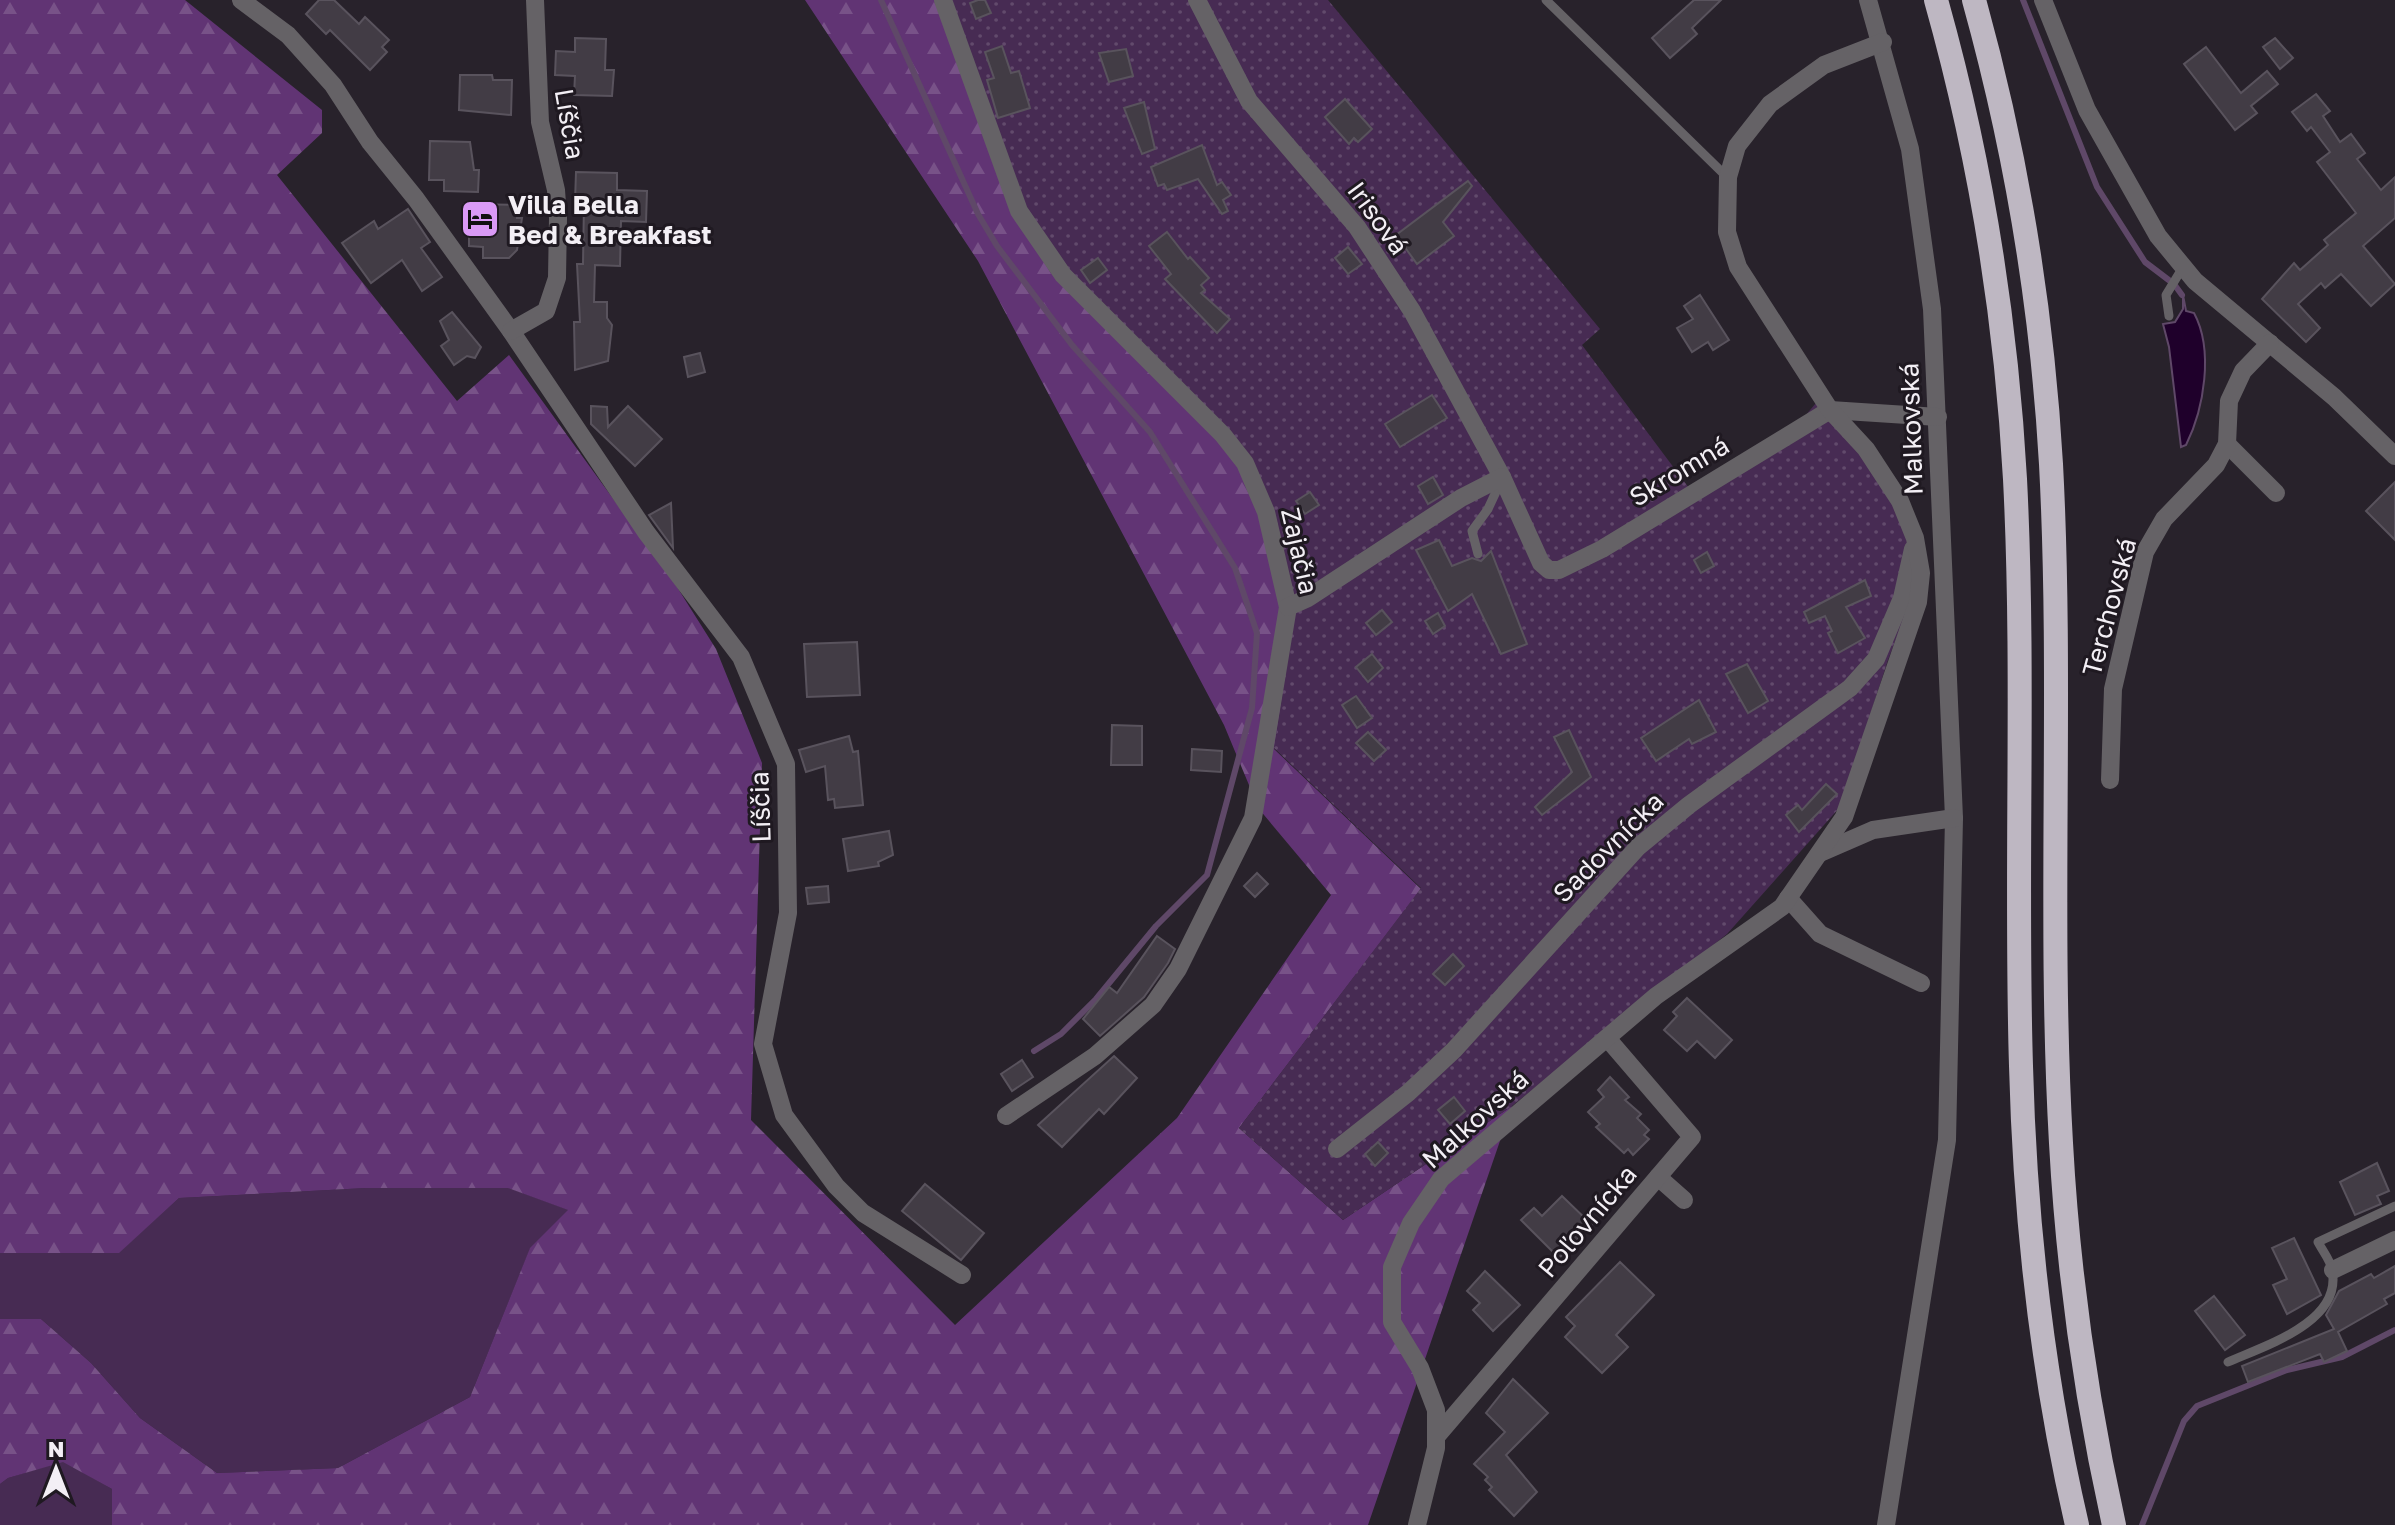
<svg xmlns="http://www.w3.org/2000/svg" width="2395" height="1525" viewBox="0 0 2395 1525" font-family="'Golos Text',sans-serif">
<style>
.grass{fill:#472b53}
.forest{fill:url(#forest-firs)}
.garden{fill:url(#garden-dots)}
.water{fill:#1f002b;stroke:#5f4868;stroke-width:2}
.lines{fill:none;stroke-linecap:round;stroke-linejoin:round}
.stream{stroke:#5f4868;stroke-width:6}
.building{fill:#423c45;stroke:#59535d;stroke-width:2}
.lane{stroke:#656266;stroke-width:9}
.street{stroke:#656266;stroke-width:18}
.highway{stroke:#beb7c2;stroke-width:24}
.labels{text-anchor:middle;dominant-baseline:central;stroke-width:6;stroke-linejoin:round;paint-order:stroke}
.street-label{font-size:26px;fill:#f3eff5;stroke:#1f1921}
.poi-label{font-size:26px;font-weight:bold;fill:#f3eff5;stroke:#1f1921;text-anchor:start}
</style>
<defs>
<pattern id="forest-firs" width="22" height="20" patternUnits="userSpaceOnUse" patternTransform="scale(2)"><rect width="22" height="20" fill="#613474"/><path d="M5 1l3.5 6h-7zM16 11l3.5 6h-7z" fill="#785288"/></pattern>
<pattern id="garden-dots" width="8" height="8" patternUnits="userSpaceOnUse" patternTransform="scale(2)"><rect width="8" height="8" fill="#472b53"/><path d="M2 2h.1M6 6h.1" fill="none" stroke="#624a6c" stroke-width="1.8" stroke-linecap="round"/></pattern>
</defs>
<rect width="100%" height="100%" fill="#28222b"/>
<g class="grass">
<polygon points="366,1188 509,1188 569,1210 530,1249 470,1397 338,1468 217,1473 140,1418 91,1363 41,1319 0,1319 0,1253 118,1253 179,1198"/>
<polygon points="63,1461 112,1489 112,1525 0,1525 0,1484 8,1478"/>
</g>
<polygon class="forest" points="0,0 185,0 322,110 322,133 277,175 457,401 509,355 677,587 716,649 762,763 751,1120 955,1325 1177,1118 1331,895 1259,809 1224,725 978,261 805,0 941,0 1249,470 1283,574 1283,692 1274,749 1421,889 1239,1128 1343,1220 1512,1106 1368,1525 112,1525 112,1489 63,1462 8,1478 0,1484 0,1319 41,1319 91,1363 140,1418 217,1473 338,1468 470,1397 530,1248 568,1210 508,1188 366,1188 179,1198 119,1253 0,1253"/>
<polygon class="garden" points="941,0 1328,0 1600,329 1582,345 1689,488 1800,422 1816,403 1884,472 1912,550 1916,586 1888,660 1840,807 1727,934 1512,1106 1343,1220 1239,1128 1421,888 1274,748 1283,692 1283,574 1249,470 1008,200"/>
<path class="water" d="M2183 295 2186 311 2194 313C2214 350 2204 409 2186 445L2181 447 2169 347 2163 324 2175 322 2183 309Z"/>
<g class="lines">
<g class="stream">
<polyline points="881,0 978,214 997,246 1072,345 1150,432 1235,568 1257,633 1252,708 1207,875 1156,926 1096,999 1061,1034 1034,1051"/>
<polyline points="2023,0 2097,187 2145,262 2174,284 2182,295"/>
<polyline points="2142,1525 2184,1421 2197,1406 2287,1370 2342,1357 2395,1330"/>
</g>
</g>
<g class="building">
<polygon points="319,0 334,0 359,24 365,17 389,40 382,47 387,52 370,70 330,30 326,34 306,14"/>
<polygon points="978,0 985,0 991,13 976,19 970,3"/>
<polygon points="1694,0 1721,0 1692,28 1697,34 1670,58 1652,38"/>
<polygon points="575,38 606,39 605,70 614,70 612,96 574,95 575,76 555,75 556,51 575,52"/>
<polygon points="2275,38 2293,58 2280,69 2263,47"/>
<polygon points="1002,46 1011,73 1019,71 1030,108 998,118 987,80 994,78 985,52"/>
<polygon points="2206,47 2241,93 2267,71 2278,84 2251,106 2257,113 2235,130 2184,64"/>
<polygon points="1126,49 1133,76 1109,82 1099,53"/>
<polygon points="460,75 492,75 493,80 512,80 511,115 459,110"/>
<polygon points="2316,94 2330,111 2323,116 2340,142 2351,134 2365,153 2357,159 2381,190 2395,177 2395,218 2363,246 2395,284 2371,306 2341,274 2325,288 2321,283 2298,304 2320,328 2306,342 2262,299 2294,263 2300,270 2328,245 2324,240 2356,213 2317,162 2330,152 2311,127 2307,131 2292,112"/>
<polygon points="1345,99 1372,129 1358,142 1354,138 1349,144 1325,117"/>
<polygon points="1144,102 1155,149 1142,154 1124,108"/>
<polygon points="430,141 470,142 474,170 479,170 478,192 444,191 444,180 429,180"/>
<polygon points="1202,145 1217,185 1222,182 1231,195 1223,200 1228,211 1222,214 1198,179 1167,190 1164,184 1158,186 1151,167"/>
<polygon points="576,172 617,173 617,190 647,191 646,222 621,221 620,266 595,265 594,302 607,302 607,318 612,325 608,361 575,370 574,322 580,322 577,264 583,264 584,202 575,202"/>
<polygon points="1468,181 1472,186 1443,222 1454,236 1417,264 1396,235"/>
<polygon points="464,204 517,205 517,218 522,218 517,250 509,258 483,258 483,247 469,246 469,232 464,232"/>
<polygon points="408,209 430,242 421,248 442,277 422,291 402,260 371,283 342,243 374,221 378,229"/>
<polygon points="1167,232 1188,259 1190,257 1209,278 1201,285 1205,290 1201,293 1230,319 1217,333 1165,279 1171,274 1149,246"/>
<polygon points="1348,247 1362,264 1348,274 1335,258"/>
<polygon points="1098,258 1107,270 1090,283 1081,270"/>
<polygon points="1700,295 1729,340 1713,350 1708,342 1692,352 1677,328 1693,319 1684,306"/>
<polygon points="452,312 481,347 475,358 467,356 454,365 441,346 449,340 440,321"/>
<polygon points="700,353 705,372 688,377 684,357"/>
<polygon points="1432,395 1447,418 1400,447 1385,424"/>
<polygon points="591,406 607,407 608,427 628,406 662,439 635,466 591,424"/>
<polygon points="1433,477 1443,495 1428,504 1418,486"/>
<polygon points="2395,482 2395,540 2366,511"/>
<polygon points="1310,492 1319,505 1305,514 1296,501"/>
<polygon points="671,503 673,548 649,515"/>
<polygon points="1439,540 1452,566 1472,558 1481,561 1491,551 1527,644 1501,654 1472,594 1448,611 1416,550"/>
<polygon points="1707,552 1714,566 1701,573 1694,560"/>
<polygon points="1865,580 1871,596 1846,607 1865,638 1838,653 1828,633 1832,631 1825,616 1809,623 1804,612"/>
<polygon points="1382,610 1392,622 1376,635 1366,623"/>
<polygon points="1438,613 1445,626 1433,634 1425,621"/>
<polygon points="857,642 860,695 807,697 804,644"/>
<polygon points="1372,654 1383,668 1368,682 1356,667"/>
<polygon points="1747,664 1768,701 1748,713 1726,674"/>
<polygon points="1356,696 1372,718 1357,728 1342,705"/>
<polygon points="1699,700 1716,732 1692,744 1689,739 1656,761 1641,738"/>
<polygon points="1112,725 1142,726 1142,765 1111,765"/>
<polygon points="1569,730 1591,777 1542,815 1535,807 1572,772 1554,737"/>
<polygon points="1368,732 1386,750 1374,761 1356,743"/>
<polygon points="849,736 853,752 858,751 863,805 835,808 834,799 828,800 825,766 806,772 799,750"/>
<polygon points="1192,749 1222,751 1221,772 1191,770"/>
<polygon points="1826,784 1837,794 1799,832 1786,815 1798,805 1802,810"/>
<polygon points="889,831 893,855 878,862 879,866 848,871 843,839"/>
<polygon points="1257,873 1268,884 1255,897 1244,886"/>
<polygon points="828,886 829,902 808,904 806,888"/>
<polygon points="1157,936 1175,949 1168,963 1144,997 1100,1036 1083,1019 1109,987 1117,993"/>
<polygon points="1453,954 1464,966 1445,985 1433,974"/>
<polygon points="1687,998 1732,1040 1715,1058 1697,1041 1687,1051 1664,1030 1677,1016 1673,1012"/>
<polygon points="1114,1056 1137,1078 1104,1114 1099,1109 1062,1147 1038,1125"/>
<polygon points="1022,1060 1033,1077 1012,1091 1001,1074"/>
<polygon points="1610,1077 1629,1097 1625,1100 1641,1114 1637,1118 1649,1130 1644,1135 1649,1139 1633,1155 1628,1149 1624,1153 1596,1127 1600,1124 1588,1112 1604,1097 1598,1090"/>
<polygon points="1454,1097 1465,1111 1450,1124 1438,1110"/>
<polygon points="1378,1142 1388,1153 1375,1166 1365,1154"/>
<polygon points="2377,1163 2389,1191 2377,1196 2381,1204 2355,1215 2340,1182"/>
<polygon points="925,1184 984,1233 961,1260 902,1211"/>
<polygon points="1562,1196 1592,1225 1559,1258 1521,1220 1534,1208 1542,1216"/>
<polygon points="2294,1238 2321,1295 2287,1314 2273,1285 2287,1279 2272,1248"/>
<polygon points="1620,1262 1654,1295 1616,1335 1628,1347 1602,1373 1565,1337 1575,1326 1566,1317"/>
<polygon points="2395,1266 2395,1293 2384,1299 2387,1304 2338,1332 2347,1351 2324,1362 2320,1354 2248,1382 2242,1366 2334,1329 2326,1315 2339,1291 2371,1274 2374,1278"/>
<polygon points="1485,1271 1520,1305 1493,1331 1473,1310 1480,1303 1467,1291"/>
<polygon points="2214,1296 2245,1335 2225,1350 2195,1311"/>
<polygon points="1513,1379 1548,1413 1506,1455 1537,1492 1514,1516 1489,1490 1492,1487 1485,1480 1488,1477 1474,1464 1505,1432 1486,1413"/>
</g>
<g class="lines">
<g class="lane">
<polyline points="1546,0 1727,177"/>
<polyline points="2169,316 2166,295 2183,267"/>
<polyline points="1478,554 1472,531 1488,509 1501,481"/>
<path d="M2228 1362C2264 1346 2343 1322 2332 1270 2331 1261 2322 1250 2318 1242L2395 1206"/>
</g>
<g class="street">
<polyline points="241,0 288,35 333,85 370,142 416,199 511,331 646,532 741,657 786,764 788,913 763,1044 784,1115 836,1186 863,1213 962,1275"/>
<polyline points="943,0 1019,211 1063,275 1223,435 1245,463 1266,512 1288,607 1253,818 1178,969 1153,1005 1095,1056 1006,1116"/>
<polyline points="1197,0 1249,101 1357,227 1412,311 1502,477"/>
<polyline points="1868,0 1910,149 1932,309 1954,818 1947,1140 1886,1525"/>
<polyline points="2043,0 2087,110 2158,236 2195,281 2334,397 2395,456"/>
<polyline points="511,331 546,311 557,278 558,218 556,190 540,122 535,0"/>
<polyline points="2227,444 2276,493"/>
<polyline points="1288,607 1308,598 1461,498 1502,477 1541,563 1549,570 1559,570 1602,549 1830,410 1938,417"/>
<polyline points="2110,780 2113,689 2145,552 2164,519 2216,465 2227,444 2229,401 2243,371 2270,343"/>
<polyline points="1820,853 1873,830 1954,818"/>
<polyline points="1788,898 1820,934 1921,983"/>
<polyline points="1337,1149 1408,1093 1454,1050 1638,847 1689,805 1850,688 1876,659 1902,598 1913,549"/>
<polyline points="1658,1177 1684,1200"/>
<polyline points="2333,1270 2395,1240"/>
<polyline points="1436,1437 1692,1137 1607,1038"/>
<polyline points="1417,1525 1436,1448 1436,1410 1420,1368 1392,1322 1392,1267 1411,1223 1441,1179 1656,996 1782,907 1844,817 1918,602 1921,573 1915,538 1900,501 1866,449 1830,410 1738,267 1727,232 1728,177 1737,146 1770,104 1824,65 1883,42"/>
</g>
<g class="highway">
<path d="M1936 0C1980 156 2006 317 2015 479 2025 674 2015 870 2021 1066 2025 1221 2042 1374 2077 1525"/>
<path d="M1974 0C2016 151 2042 307 2051 464 2063 690 2048 917 2061 1143 2068 1272 2086 1399 2114 1525"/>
</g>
</g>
<defs>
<g id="hotel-square" transform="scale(2)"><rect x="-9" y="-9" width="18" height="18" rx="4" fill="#da9af6" stroke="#1f1921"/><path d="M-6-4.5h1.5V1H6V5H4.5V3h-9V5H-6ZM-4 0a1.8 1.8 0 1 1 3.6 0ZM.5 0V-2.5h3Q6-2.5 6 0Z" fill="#111"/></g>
</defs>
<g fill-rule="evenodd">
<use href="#hotel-square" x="480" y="219"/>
</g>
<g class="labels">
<g class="street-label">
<text transform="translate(570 124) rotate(80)">Líščia</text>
<text transform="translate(1378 218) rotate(54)">Irisová</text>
<text transform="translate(1911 429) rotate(-92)">Malkovská</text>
<text transform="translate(1679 471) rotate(-31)">Skromná</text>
<text transform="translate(1300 551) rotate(77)">Zajačia</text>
<text transform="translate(2109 607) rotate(-75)">Terchovská</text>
<text transform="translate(760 807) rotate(-92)">Líščia</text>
<text transform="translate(1608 847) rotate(-45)">Sadovnícka</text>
<text transform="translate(1475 1119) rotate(-42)">Malkovská</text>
<text transform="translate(1587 1221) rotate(-50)">Poľovnícka</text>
</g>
<g class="poi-label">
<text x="508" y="204">Villa Bella<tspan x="508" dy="30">Bed &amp; Breakfast</tspan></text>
</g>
</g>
<g transform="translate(56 1469)" stroke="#1f1921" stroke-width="6" paint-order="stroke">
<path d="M0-6L14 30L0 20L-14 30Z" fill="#f3eff5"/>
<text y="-12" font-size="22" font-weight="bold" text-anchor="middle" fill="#f3eff5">N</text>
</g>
</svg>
